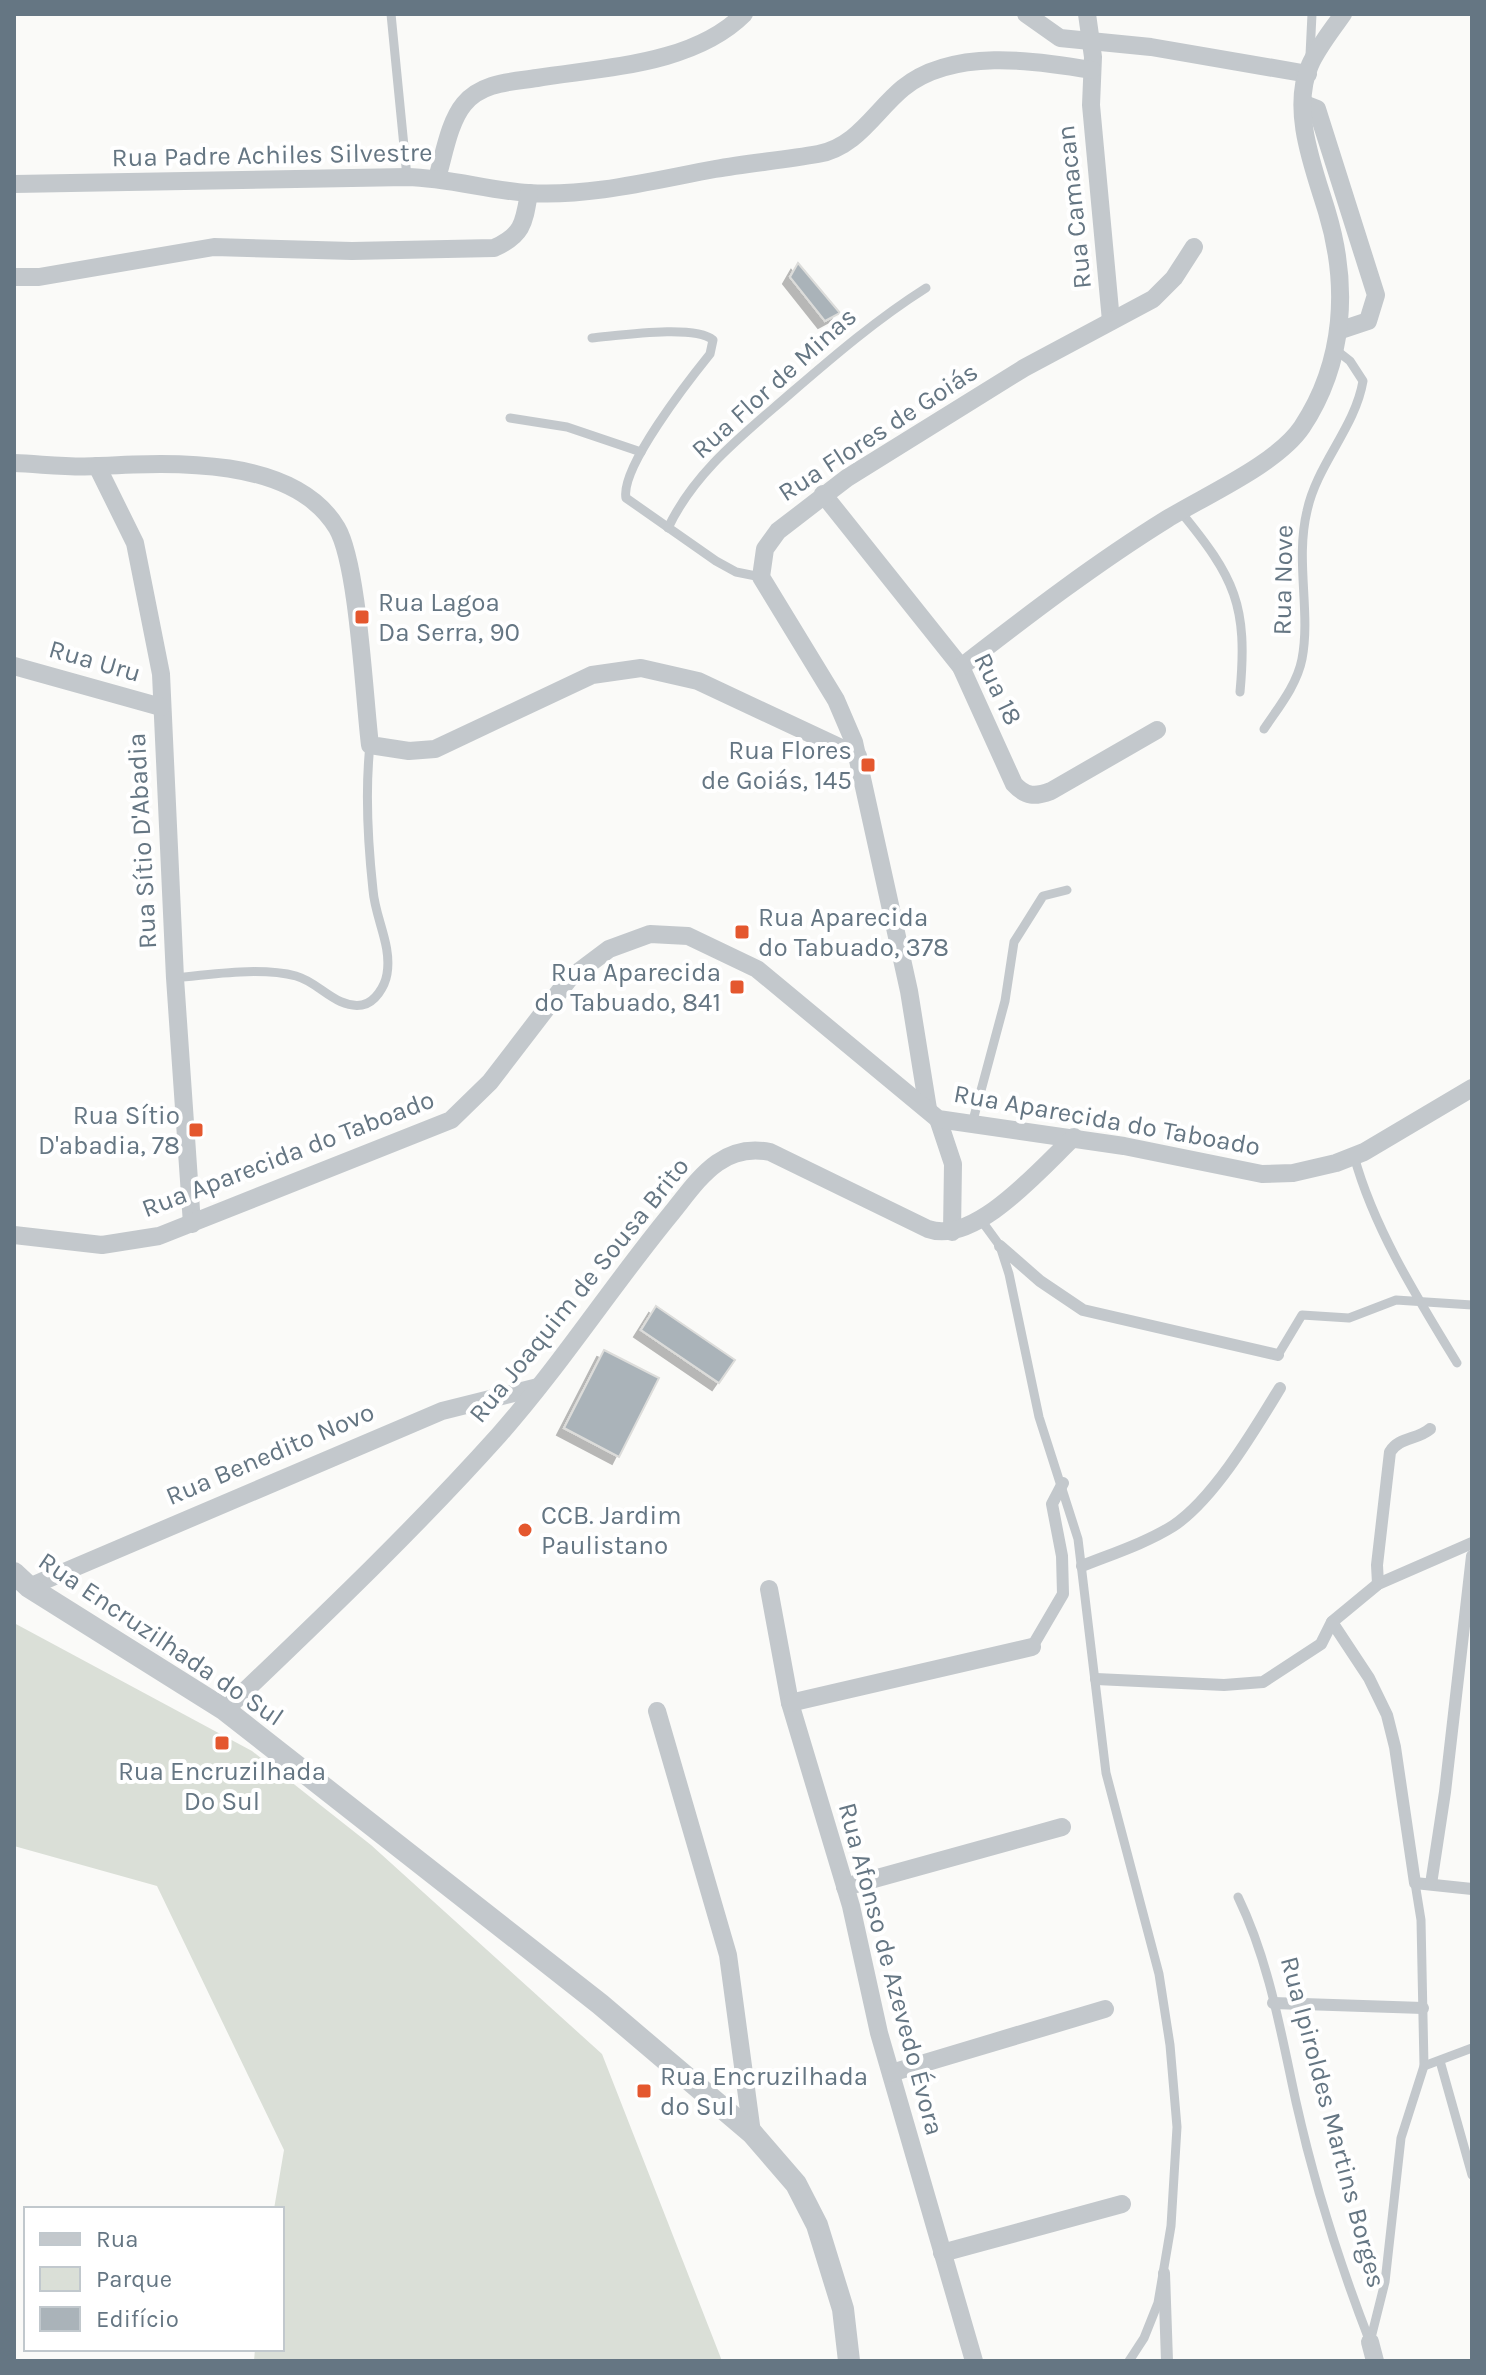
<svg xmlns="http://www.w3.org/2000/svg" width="1486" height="2375" viewBox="0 0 1486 2375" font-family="Karla,sans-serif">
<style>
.green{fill:#dadfd7}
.building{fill:#aab3b9;stroke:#dcdcda;stroke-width:2;filter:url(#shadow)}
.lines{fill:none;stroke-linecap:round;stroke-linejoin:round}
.service{stroke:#c3c8cc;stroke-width:9}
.pedestrian{stroke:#c3c8cc;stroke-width:12}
.minor{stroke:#c3c8cc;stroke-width:18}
.tertiary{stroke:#c3c8cc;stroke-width:22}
.poi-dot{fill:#e4572e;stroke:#fff;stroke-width:3}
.labels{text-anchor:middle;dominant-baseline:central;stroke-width:8;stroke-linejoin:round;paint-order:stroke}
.street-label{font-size:26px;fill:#657683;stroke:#fff}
.poi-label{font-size:26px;fill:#657683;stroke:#fff;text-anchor:start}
</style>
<defs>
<filter id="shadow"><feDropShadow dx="-7" dy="7" stdDeviation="0" flood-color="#0004"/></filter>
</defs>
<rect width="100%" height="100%" fill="#fafaf8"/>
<polygon class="green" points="14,1623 252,1751 371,1845 602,2054 722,2361 254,2361 255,2349 282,2349 282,2209 274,2209 284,2150 157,1886 14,1846"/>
<g class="building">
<polygon points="798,263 840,313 825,321 790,277"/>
<polygon points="656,1306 735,1360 719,1383 641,1330"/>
<polygon points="604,1350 659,1378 619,1457 564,1428"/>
</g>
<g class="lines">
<g class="service">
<polyline points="391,14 407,177"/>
<polyline points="1310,55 1312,14"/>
<path d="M592 338C617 336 694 324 713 340L710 354C689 380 620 468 626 498L716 561 736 572 761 577"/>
<polyline points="510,418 567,427 641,452"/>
<path d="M1180 511C1235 578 1248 605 1240 692"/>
<path d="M668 528C695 471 744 434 791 393 834 356 877 319 926 288"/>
<path d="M1264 729C1278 708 1297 685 1302 659 1311 612 1295 561 1307 511 1317 464 1355 428 1363 381L1350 361 1336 350"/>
<path d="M175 978C210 974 262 967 296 976 319 982 336 1009 362 1005 375 1003 385 986 387 974 392 945 375 918 373 890 368 844 365 791 370 745"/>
<polyline points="972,1124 1005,1001 1014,942 1043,896 1067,890"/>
<path d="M1354 1156C1374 1229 1418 1299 1457 1363"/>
<polyline points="981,1220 1000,1246 1009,1274 1039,1417 1078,1539 1106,1773 1159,1974 1170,2045 1177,2127 1171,2226 1158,2303 1144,2338 1129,2361"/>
<polyline points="1278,1355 1302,1315 1349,1318 1396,1300 1472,1305"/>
<path d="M1238 1897C1269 1961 1281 2033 1296 2102 1314 2183 1340 2265 1370 2342"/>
<polyline points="1440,2061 1472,2175"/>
<polyline points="1424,2066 1472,2048"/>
<polyline points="1370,2342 1385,2282 1401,2138 1424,2066 1421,1920 1415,1883"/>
</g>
<g class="pedestrian">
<polyline points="1000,1246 1040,1281 1083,1310 1278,1355"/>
<path d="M1082 1566C1112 1554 1146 1543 1173 1526 1214 1499 1255 1429 1280 1388"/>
<path d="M1378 1584 1377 1565 1390 1452C1399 1437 1417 1440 1430 1429"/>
<polyline points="1332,1622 1369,1678 1387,1715 1395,1747 1415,1883 1472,1889"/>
<polyline points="1032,1647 1063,1594 1062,1556 1052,1504 1063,1483"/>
<polyline points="1096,1679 1224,1685 1263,1682 1321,1644 1332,1622 1378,1584 1472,1543"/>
<polyline points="1431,1884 1445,1792 1472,1556"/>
<polyline points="1273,2003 1423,2008"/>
<polyline points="1164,2273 1167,2361"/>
</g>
<g class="minor">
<polyline points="1026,14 1060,38 1151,47 1308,74"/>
<polyline points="1087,14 1093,57 1091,105 1111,321"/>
<polyline points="1304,104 1317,109 1376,295 1368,321 1338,331"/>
<path d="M437 178C444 155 449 122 464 104 482 82 512 82 537 78 604 67 693 65 744 14"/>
<path d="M14 184 407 177C449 178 487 190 528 193 590 197 655 180 715 169 749 163 784 160 818 154 857 147 875 111 903 88 952 48 1034 60 1092 70"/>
<path d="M14 277H39L214 247 352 251 494 248C523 235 524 223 529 193"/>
<path d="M14 463C42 464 71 468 99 466 171 462 294 456 337 528 358 564 364 696 370 745L409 751 435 749 592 675 641 668 698 681 858 756"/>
<polyline points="97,466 135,543 161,674 175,978 192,1224"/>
<path d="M823 494 961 667 1014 784C1026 797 1035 797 1051 791L1157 730"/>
<polyline points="14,666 161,707"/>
<path d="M961 667C1028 615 1096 563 1167 519 1206 495 1277 464 1302 427 1345 362 1349 285 1327 212 1314 169 1290 110 1310 65 1318 47 1332 30 1343 14"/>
<polyline points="928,1109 909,991 854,742 836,700 761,577 765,549 778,531 847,478 1024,368 1153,299 1174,278 1194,247"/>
<polyline points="938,1119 953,1164 952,1232"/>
<polyline points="14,1235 102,1245 159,1236 451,1120 490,1082 569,979 609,949 650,934 688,936 757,969 938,1119 1124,1146 1262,1174 1293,1173 1336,1163 1364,1152 1472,1088"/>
<polyline points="29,1587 442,1411 538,1387"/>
<polyline points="769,1589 790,1703 851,1906 879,2033 974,2361"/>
<polyline points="790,1703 1032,1647"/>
<path d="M225 1710C318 1621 413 1531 499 1435 560 1366 611 1287 670 1215 697 1182 720 1142 770 1152L928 1229C975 1246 1042 1167 1074 1137"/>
<polyline points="657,1711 728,1955 752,2133"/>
<polyline points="845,1887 1062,1827"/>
<polyline points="891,2073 1105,2009"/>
<polyline points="942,2253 1122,2204"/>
<polyline points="1370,2342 1375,2361"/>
</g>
<polyline class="tertiary" points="14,1573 29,1587 225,1710 600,2004 752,2133 796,2184 817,2225 843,2309 849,2361"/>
</g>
<g class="poi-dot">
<rect x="354" y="609" width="16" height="16" rx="4"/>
<rect x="860" y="757" width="16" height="16" rx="4"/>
<rect x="734" y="924" width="16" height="16" rx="4"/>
<rect x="729" y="979" width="16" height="16" rx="4"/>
<rect x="188" y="1122" width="16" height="16" rx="4"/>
<circle cx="525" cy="1530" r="8"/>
<rect x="214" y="1735" width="16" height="16" rx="4"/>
<rect x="636" y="2083" width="16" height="16" rx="4"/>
</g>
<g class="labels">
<g class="street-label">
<text transform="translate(272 155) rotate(-1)">Rua Padre Achiles Silvestre</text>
<text transform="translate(1074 207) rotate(-96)">Rua Camacan</text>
<text transform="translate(774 383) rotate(-42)">Rua Flor de Minas</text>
<text transform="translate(878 432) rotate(-33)">Rua Flores de Goiás</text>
<text transform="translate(1283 580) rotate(-89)">Rua Nove</text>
<text transform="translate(95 661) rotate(16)">Rua Uru</text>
<text transform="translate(998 689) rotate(64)">Rua 18</text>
<text transform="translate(142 841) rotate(-93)">Rua Sítio D'Abadia</text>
<text transform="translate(1107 1120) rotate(10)">Rua Aparecida do Taboado</text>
<text transform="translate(288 1154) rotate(-21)">Rua Aparecida do Taboado</text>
<text transform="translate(579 1290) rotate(-51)">Rua Joaquim de Sousa Brito</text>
<text transform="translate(270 1454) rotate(-23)">Rua Benedito Novo</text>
<text transform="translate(161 1639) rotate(34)">Rua Encruzilhada do Sul</text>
<text transform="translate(891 1969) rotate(75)">Rua Afonso de Azevedo Évora</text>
<text transform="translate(1333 2122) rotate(75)">Rua Ipiroldes Martins Borges</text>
</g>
<g class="poi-label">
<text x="378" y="602">Rua Lagoa<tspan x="378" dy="30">Da Serra, 90</tspan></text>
<text x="852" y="750" text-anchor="end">Rua Flores<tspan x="852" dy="30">de Goiás, 145</tspan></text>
<text x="758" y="917">Rua Aparecida<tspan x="758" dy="30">do Tabuado, 378</tspan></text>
<text x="721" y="972" text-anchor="end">Rua Aparecida<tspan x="721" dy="30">do Tabuado, 841</tspan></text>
<text x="180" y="1115" text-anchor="end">Rua Sítio<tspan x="180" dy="30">D'abadia, 78</tspan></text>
<text x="541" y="1515">CCB. Jardim<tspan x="541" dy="30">Paulistano</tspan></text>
<text x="222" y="1771" text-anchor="middle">Rua Encruzilhada<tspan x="222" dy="30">Do Sul</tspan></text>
<text x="660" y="2076">Rua Encruzilhada<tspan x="660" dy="30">do Sul</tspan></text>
</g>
</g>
<rect width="1486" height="2375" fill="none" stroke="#657683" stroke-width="32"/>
<rect x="24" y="2207" width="260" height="144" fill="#ffffff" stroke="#c1c8cd" stroke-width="2"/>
<rect x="40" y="2233" width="40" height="12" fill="#c3c8cc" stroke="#c1c8cd" stroke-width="2"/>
<text x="96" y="2247" font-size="24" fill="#657683">Rua</text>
<rect x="40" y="2267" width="40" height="24" fill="#dadfd7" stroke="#c1c8cd" stroke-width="2"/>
<text x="96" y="2287" font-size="24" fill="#657683">Parque</text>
<rect x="40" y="2307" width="40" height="24" fill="#aab3b9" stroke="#c1c8cd" stroke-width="2"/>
<text x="96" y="2327" font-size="24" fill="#657683">Edifício</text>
</svg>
